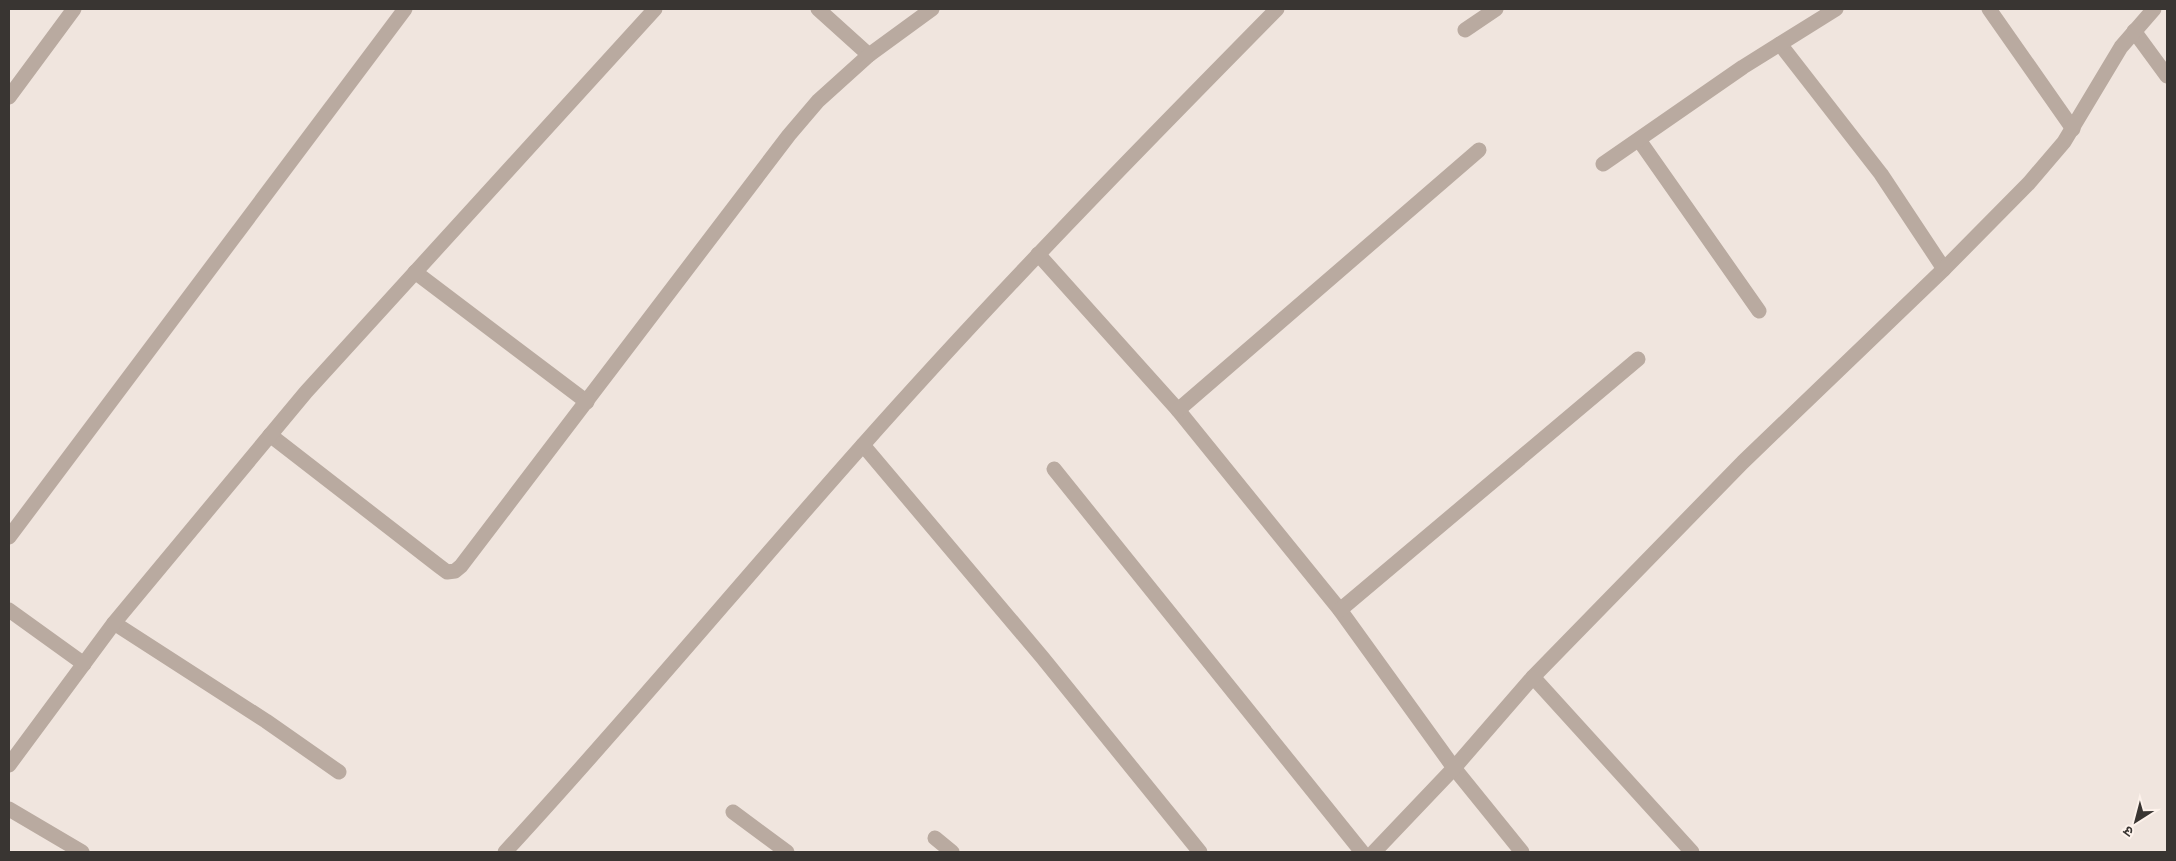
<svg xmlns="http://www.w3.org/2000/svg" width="2176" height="861" viewBox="0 0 2176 861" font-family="'Golos Text','Noto Sans Devanagari',sans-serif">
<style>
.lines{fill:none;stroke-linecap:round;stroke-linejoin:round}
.minor{stroke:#b9aaa0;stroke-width:15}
.tertiary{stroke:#b9aaa0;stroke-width:15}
</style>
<rect width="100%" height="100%" fill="#f0e5de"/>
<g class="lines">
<g class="minor">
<polyline points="818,9 869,55"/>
<polyline points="1989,9 2073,129"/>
<polyline points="1465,30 1496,9"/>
<polyline points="2134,31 2167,76"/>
<polyline points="1780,44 1881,174 1944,269"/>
<polyline points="9,97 74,9"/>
<polyline points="1639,140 1759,311"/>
<polyline points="1603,164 1743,67 1836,9"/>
<polyline points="1038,254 1178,410 1340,610 1454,768 1522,852"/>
<polyline points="415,272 587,402"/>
<polyline points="1178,410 1479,150"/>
<polyline points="270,435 439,566 447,572 455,571 461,566 789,135 818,101 869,55 932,9"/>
<polyline points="863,445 1042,657 1200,852"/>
<polyline points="1054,469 1362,852"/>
<polyline points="9,537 405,9"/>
<polyline points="9,610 84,664"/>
<polyline points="1340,610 1638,359"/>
<polyline points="114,623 266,721 339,772"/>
<polyline points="1533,677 1692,852"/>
<polyline points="9,765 114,623 306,392 655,9"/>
<polyline points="733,812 787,852"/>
<polyline points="935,838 952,852"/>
<path d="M505 852C627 720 742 581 862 446 995 296 1136 152 1277 9"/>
<polyline points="1374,852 1454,768 1533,677 1743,462 1944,269 2029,183 2064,142 2121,47 2154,9"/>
</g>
<polyline class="tertiary" points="9,809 82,852"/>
</g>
<rect width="2176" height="861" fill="none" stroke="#393532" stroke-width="20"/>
<g transform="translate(2136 821) rotate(216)" stroke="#fdf2eb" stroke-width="4" paint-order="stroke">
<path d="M0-4L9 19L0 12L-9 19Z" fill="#393532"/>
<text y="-8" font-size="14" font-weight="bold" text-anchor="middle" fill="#393532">उ</text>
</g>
</svg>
